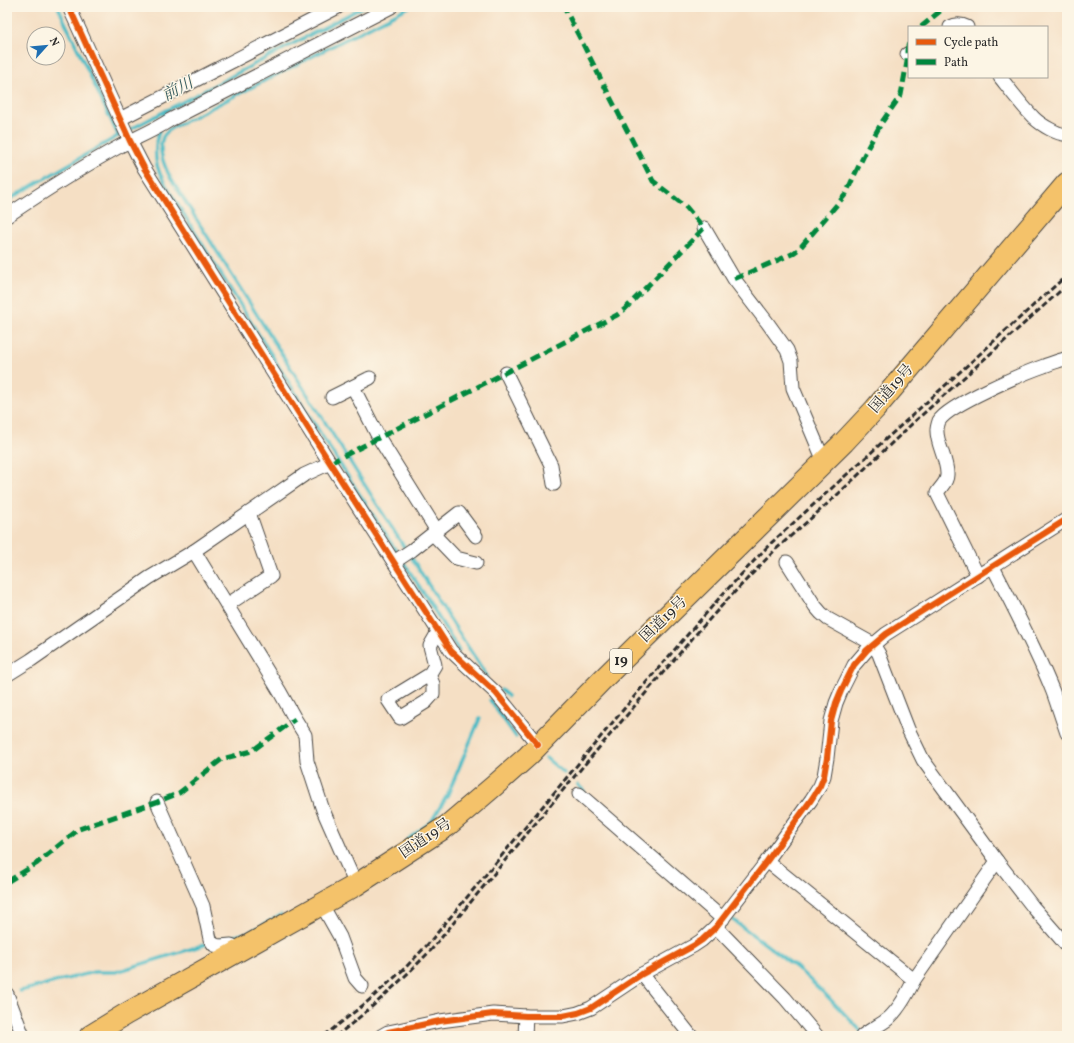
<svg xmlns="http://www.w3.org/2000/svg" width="1074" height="1043" viewBox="0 0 1074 1043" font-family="Vollkorn,'Noto Serif JP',serif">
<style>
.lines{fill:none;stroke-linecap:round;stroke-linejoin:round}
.stream{stroke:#4dbbc5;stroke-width:3.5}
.minor-casing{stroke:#494642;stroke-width:15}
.trunk-casing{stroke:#494642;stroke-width:23}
.minor{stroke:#fff;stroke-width:13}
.trunk{stroke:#f4c26a;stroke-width:21}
.rail{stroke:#2b2b2b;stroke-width:3;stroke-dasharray:6 3;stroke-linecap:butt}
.quiet{stroke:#00873e;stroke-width:5;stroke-dasharray:10 5;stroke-linecap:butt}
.cycleway-casing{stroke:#fcf5e5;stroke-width:8}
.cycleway{stroke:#e8590c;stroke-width:6}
.labels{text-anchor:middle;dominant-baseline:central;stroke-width:3;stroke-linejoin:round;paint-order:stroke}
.shield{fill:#fcf5e5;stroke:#6a6863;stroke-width:1}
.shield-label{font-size:14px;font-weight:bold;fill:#2b2b2b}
.street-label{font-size:15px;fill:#2b2b2b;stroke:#fcf5e5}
.water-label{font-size:16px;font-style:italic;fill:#375d61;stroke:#fcf5e5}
</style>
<rect width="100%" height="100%" fill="#fcf5e5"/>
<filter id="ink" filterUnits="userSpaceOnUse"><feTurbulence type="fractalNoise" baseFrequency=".025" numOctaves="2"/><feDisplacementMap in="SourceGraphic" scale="8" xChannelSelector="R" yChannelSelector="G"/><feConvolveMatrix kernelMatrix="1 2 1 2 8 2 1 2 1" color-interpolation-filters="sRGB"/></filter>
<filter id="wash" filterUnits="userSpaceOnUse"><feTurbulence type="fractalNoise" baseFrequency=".012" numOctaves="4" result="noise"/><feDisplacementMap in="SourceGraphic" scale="16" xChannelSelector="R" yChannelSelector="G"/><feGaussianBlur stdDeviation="0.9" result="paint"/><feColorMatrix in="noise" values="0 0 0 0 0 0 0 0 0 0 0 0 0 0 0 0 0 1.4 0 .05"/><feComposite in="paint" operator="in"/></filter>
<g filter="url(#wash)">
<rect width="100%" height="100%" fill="#f5dfc4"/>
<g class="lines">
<g class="stream">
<polyline points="58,7 118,135"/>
<polyline points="163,119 166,110"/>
<polyline points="129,130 363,7"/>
<path d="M159 131C155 143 154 159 159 171 162 179 167 187 171 194L329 447 428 600 459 651"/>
<polyline points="7,201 23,191 123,133"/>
<path d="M406 550 171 179C165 167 157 151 163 137 164 134 168 132 170 129L409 7"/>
<polyline points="410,555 453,624 487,676"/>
<polyline points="501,690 508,696"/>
<polyline points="490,700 516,737"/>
<polyline points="546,758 564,773"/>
<polyline points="578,785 584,791"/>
<polyline points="407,840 431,822 448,794 480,718"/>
<polyline points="733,920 796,967 826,995 862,1032"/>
<polyline points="220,940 250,932 281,915"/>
<polyline points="20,991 94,972 116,972 210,943"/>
</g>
</g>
</g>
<g filter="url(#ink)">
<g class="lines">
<g class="minor-casing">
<g id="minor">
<polyline points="69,7 130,141 144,168 330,463 451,651 496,693 538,745"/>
<path d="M950 27C956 24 961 24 967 27"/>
<polyline points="907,54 909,53"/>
<path d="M1000 77C1011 91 1022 106 1034 118 1040 124 1059 136 1067 134"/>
<polyline points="120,119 338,7"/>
<path d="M7 216C44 191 82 167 122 145 138 137 155 130 170 120L391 7"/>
<polyline points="704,228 734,279 767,322 787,350 791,361 793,388 821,454 826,460"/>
<polyline points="506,373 551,465 554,484"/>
<polyline points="353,387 379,438 437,531"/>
<polyline points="332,397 370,378"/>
<polyline points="433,534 456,558 476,563"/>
<polyline points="194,551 280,692 295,719 305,735 307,761 323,810 356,885"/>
<polyline points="394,562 412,550 459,513 476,536"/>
<polyline points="787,562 815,606 821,613 828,619 873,644 879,654 908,729 923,760 997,861 1033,907 1067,946"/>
<path d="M993 567C1014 608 1036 649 1053 692 1058 706 1062 719 1067 733"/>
<path d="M978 576 937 493C940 487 947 483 947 475 948 461 936 443 937 430 937 428 938 424 939 421 948 405 1024 373 1044 366 1051 363 1059 361 1067 358"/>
<polyline points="227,605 271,576 249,513"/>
<polyline points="7,675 31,660 149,578 194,551 304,475 330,463"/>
<polyline points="429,675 433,684 433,694 426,702 400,718 388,700 429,675 435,665 430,646 438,632"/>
<polyline points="579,794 723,919"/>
<polyline points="157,802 203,906 210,939 214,945 220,946 231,945 241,949"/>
<polyline points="767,861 914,980"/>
<polyline points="322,905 340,937 355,978 362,986"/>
<polyline points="716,927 785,998 817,1036"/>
<polyline points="642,974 691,1036"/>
<polyline points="7,994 23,1036"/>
<polyline points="381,1036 388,1032 398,1030 440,1021 493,1014 526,1016 563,1016 578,1013 591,1008 642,974 693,946 702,940 716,927 767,861 811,800 820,786 824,776 827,758 831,721 836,703 841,691 854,665 867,650 886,634 1067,519"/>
<polyline points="525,1036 526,1016"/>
<path d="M862 1036C870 1030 880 1025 888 1019 900 1008 907 994 914 980L997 861"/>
</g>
</g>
<g class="trunk-casing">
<polyline id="trunk" points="90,1036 126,1014 356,885 447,826 494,786 528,756 603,679 844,442 875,409 1067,183"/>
</g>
<use href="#minor" class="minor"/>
<use href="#trunk" class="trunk"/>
<g class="rail">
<polyline points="324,1036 367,1002 405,968 428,944 643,686 722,595 769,545 1067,275"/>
<path d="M336 1036C370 1010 402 980 432 949L568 784 697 633 727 600 775 550 835 497 914 422 1067 285"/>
</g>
<g class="quiet">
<polyline points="921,27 945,7"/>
<polyline points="734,279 792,254 799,249 846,194 853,178 868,147 882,122 901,95 907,62 907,50 909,43"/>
<polyline points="330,463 617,315 625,309 704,228 686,207 653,181 564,7"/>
<polyline points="7,882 36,864 79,829 157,802 179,793 222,759 252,751 295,719"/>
</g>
<g class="cycleway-casing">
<g id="cycleway">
<polyline points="69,7 130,141 144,168 330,463 451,651 496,693 538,745"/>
<polyline points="381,1036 388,1032 398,1030 440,1021 493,1014 526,1016 563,1016 578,1013 591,1008 642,974 693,946 702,940 716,927 767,861 811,800 820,786 824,776 827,758 831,721 836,703 841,691 854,665 867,650 886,634 1067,519"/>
</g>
</g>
<use href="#cycleway" class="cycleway"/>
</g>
</g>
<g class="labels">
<rect class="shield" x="610" y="649" width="22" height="24" rx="3"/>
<g class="shield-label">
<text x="621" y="661">19</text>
</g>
<g class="street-label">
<text transform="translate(892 389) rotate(-49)">国道19号</text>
<text transform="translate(664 620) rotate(-44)">国道19号</text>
<text transform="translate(426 839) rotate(-34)">国道19号</text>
</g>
<g class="water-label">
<text transform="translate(178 90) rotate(-28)">前川</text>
</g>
</g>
<rect width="1074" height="1043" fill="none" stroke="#fcf5e5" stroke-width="24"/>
<rect x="908" y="26" width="140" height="52" fill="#fcf5e5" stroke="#a8a49b"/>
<rect x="916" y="39" width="20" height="6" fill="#e8590c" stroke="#a8a49b"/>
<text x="944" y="46" font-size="12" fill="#2b2b2b">Cycle path</text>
<rect x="916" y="59" width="20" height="6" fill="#00873e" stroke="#a8a49b"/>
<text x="944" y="66" font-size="12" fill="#2b2b2b">Path</text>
<g transform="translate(46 46) rotate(63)"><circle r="19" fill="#fcf5e5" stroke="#a8a49b"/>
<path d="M0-3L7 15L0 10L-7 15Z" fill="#1f6fb2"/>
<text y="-6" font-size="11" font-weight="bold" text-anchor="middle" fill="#2b2b2b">N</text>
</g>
</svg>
